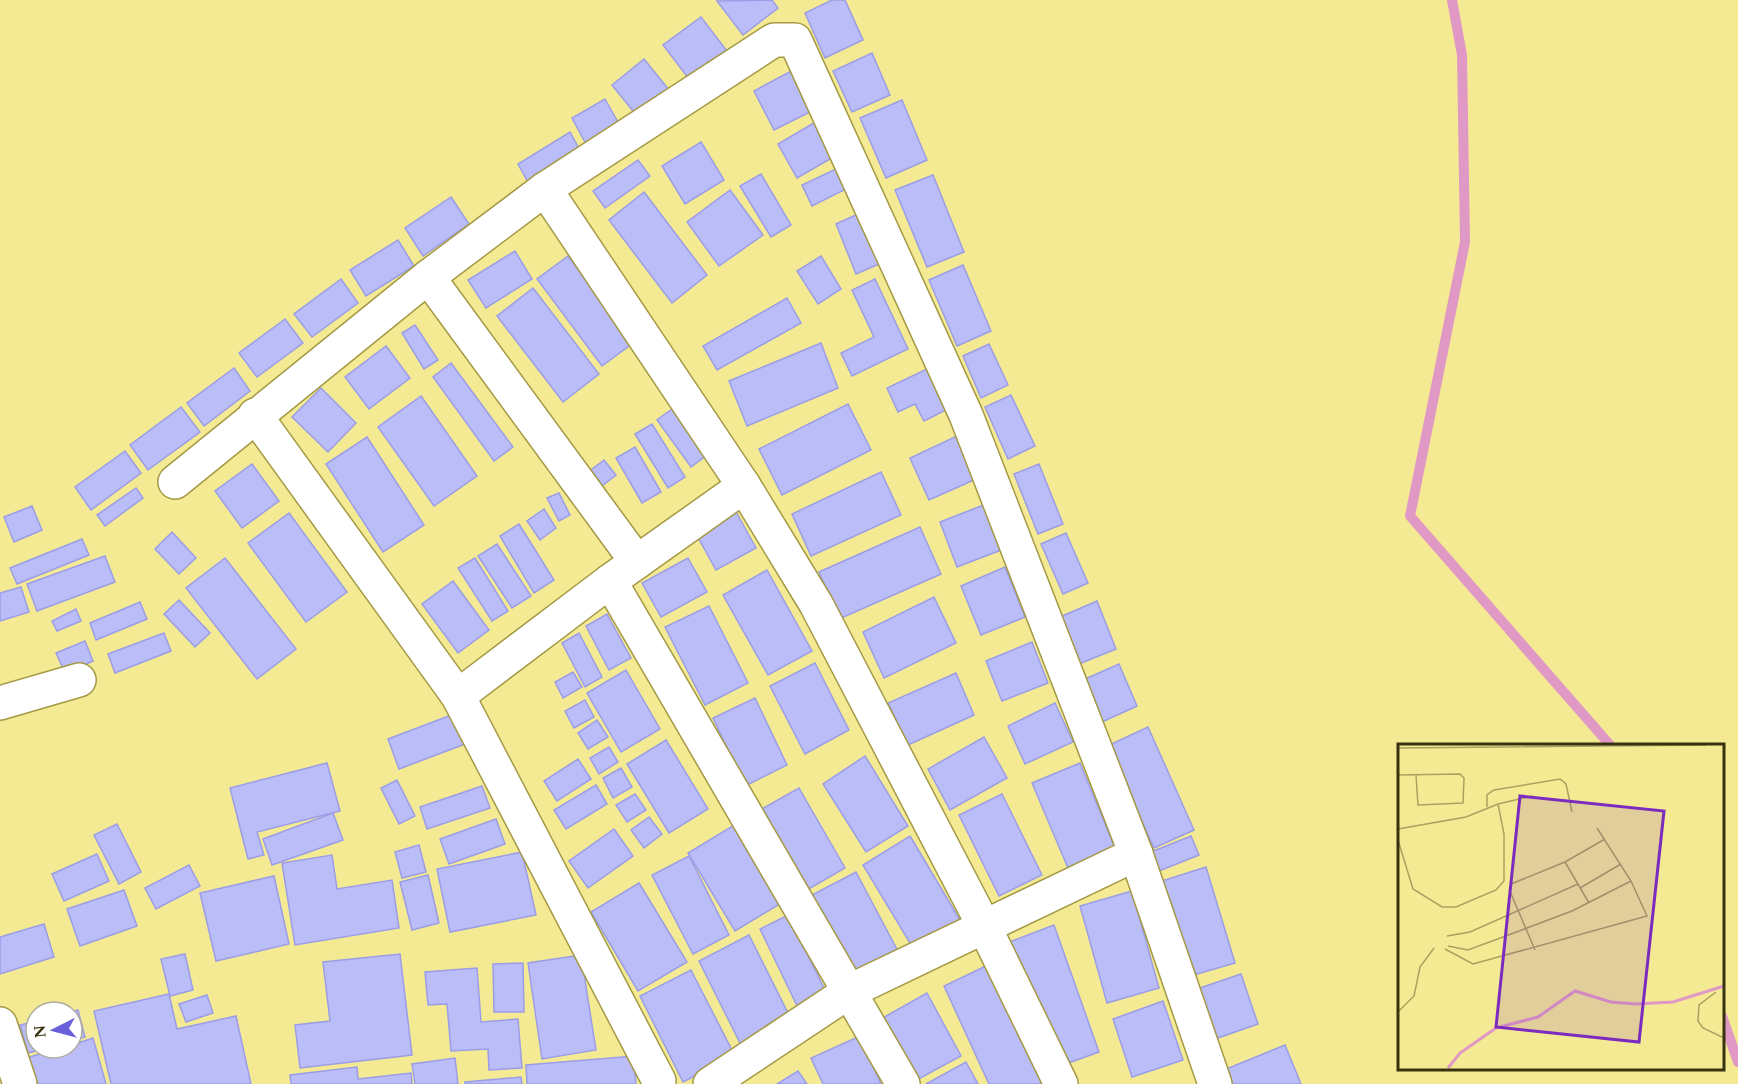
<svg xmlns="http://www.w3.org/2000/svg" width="1738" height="1084" viewBox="0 0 1738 1084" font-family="Spectral,serif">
	<rect width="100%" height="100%" fill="#f5ea94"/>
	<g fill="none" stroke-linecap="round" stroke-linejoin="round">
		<!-- stream -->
		<g stroke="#e098c5" stroke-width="10">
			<polyline points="1452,0 1462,55 1465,242 1410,516 1610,745"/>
			<polyline points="1722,1016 1738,1062"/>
		</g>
	</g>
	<!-- building -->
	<g fill="#babdf8" stroke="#9b9de7" stroke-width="1.5">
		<polygon points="772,0 778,8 743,35 717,1"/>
		<polygon points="832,0 845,0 863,40 825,58 805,13"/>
		<polygon points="701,17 727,51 689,79 663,45"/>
		<polygon points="872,53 890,95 852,112 833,71"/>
		<polygon points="644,59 669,90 637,116 612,85"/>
		<polygon points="795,69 816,109 774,130 754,91"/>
		<polygon points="605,99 619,124 586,144 572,118"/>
		<polygon points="902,100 927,160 886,178 860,118"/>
		<polygon points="817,121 837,155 797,178 778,144"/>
		<polygon points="570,132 581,152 529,184 518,164"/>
		<polygon points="701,142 724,180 685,204 662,166"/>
		<polygon points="638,160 650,176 605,208 593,191"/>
		<polygon points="838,168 848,188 812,206 802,185"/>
		<polygon points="761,174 791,225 771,237 740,186"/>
		<polygon points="933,175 964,252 927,267 895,190"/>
		<polygon points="730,190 763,235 719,266 687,222"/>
		<polygon points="644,192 707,275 672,303 609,220"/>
		<polygon points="451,197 469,224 423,256 405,228"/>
		<polygon points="858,214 879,264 856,274 836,224"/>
		<polygon points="398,240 414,266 366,296 350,270"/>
		<polygon points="515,251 532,279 486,308 468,280"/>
		<polygon points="568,256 633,343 602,366 537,279"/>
		<polygon points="821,256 841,289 818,304 797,271"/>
		<polygon points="963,265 991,331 957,346 929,280"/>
		<polygon points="341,279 358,303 312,337 294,314"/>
		<polygon points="875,279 908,349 852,376 841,353 874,337 852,290"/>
		<polygon points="533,288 599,374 563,402 497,316"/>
		<polygon points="787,298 801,323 717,370 703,346"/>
		<polygon points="285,319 303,343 257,377 239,353"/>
		<polygon points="415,325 438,360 424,369 402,333"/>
		<polygon points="821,343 838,388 747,426 729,381"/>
		<polygon points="989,344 1008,385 981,398 963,356"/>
		<polygon points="386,346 410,378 369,409 345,377"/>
		<polygon points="451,363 513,447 494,461 433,377"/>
		<polygon points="234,368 250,391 204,426 187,403"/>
		<polygon points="929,368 948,409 924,421 915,404 898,412 887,388"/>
		<polygon points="321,388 356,423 328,452 292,417"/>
		<polygon points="1011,395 1035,446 1008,459 985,407"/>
		<polygon points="421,396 477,476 434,506 378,427"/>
		<polygon points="848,404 871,450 782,495 759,449"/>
		<polygon points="181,407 200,432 148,470 130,445"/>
		<polygon points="672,409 707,455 691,467 657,420"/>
		<polygon points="652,424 685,477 668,488 635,434"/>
		<polygon points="957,436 976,479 929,500 910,458"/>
		<polygon points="367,437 424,525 383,552 326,464"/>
		<polygon points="635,447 661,492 642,503 616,458"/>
		<polygon points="125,451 141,473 91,510 75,487"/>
		<polygon points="604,460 616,475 598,489 587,473"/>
		<polygon points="252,464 279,501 242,528 215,491"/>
		<polygon points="1039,464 1063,524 1038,534 1014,474"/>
		<polygon points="881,472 901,515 811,556 792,514"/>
		<polygon points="136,488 143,498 105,526 97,515"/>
		<polygon points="559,493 570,515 559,521 547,498"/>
		<polygon points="986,504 1004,549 957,567 940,522"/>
		<polygon points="32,506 42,530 14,542 4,517"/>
		<polygon points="544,509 556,528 540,540 527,521"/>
		<polygon points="735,510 756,548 716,570 695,532"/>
		<polygon points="289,513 347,592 306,622 248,543"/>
		<polygon points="519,524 554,580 534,593 500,536"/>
		<polygon points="920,527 941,574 839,619 819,572"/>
		<polygon points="172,532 196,558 179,574 155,549"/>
		<polygon points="1066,533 1088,583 1063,594 1041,544"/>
		<polygon points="82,539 89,555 17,584 10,568"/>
		<polygon points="497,544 531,596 512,608 478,556"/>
		<polygon points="105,556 115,582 37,611 27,584"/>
		<polygon points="225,558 296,649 257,679 186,588"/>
		<polygon points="475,558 508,611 492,621 458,568"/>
		<polygon points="688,558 707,592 661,617 642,583"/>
		<polygon points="1005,567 1025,617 981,635 961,586"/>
		<polygon points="767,570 812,651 768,675 723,595"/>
		<polygon points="453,581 489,630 458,653 422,604"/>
		<polygon points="21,587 29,612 0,621 0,593"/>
		<polygon points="934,597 956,643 884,678 863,632"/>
		<polygon points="179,600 210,633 195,647 164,614"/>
		<polygon points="1097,601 1116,649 1079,664 1060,617"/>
		<polygon points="140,602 147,619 96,640 90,623"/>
		<polygon points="709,606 748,683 705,705 665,627"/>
		<polygon points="76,609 81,621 57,631 52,621"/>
		<polygon points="607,614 631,658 609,670 586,626"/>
		<polygon points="164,633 171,651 115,673 108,654"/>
		<polygon points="579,633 602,677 585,687 562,643"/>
		<polygon points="85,641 93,661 65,673 56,653"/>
		<polygon points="1032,642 1048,683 1002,701 986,661"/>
		<polygon points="815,663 849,730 805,754 770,686"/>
		<polygon points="1119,664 1137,706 1102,722 1083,680"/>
		<polygon points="626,670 660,729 621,752 587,693"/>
		<polygon points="573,672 582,687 563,698 555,682"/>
		<polygon points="956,673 974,715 908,745 888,703"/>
		<polygon points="755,698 787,765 745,786 713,718"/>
		<polygon points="585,700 594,717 574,728 565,711"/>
		<polygon points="1055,703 1073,742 1025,764 1008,726"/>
		<polygon points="454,714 465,744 399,769 388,739"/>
		<polygon points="597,720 608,737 588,749 578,733"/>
		<polygon points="1148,727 1194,830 1154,848 1107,746"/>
		<polygon points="984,737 1007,778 950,810 928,769"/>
		<polygon points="666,740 708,809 669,833 627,764"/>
		<polygon points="609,747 618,762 599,774 590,758"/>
		<polygon points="865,756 908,826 866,852 823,784"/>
		<polygon points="578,759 591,779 557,801 544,781"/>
		<polygon points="327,763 340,811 257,832 264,855 248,859 230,788"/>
		<polygon points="1080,763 1115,848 1068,868 1032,783"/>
		<polygon points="621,768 632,787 613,798 603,778"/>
		<polygon points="397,780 415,816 399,824 381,788"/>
		<polygon points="596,785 607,804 566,829 554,810"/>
		<polygon points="482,786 490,808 427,829 420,807"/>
		<polygon points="799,788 845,868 807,890 760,810"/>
		<polygon points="635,794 646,810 627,822 616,805"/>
		<polygon points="1002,794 1042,875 999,896 959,815"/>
		<polygon points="333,813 343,840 272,865 263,839"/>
		<polygon points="649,817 662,834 644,848 631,830"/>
		<polygon points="496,819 505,844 449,864 440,839"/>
		<polygon points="117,824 141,872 119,884 94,835"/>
		<polygon points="736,824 783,902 735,931 688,853"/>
		<polygon points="614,829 633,856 588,888 569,861"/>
		<polygon points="910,836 960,920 913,948 863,865"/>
		<polygon points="1191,836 1199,855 1159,871 1151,852"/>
		<polygon points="419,845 426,872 402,878 395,852"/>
		<polygon points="522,852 536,915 450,932 437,869"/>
		<polygon points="97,854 109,881 64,901 52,874"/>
		<polygon points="332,855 337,889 392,880 399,928 295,945 282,863"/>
		<polygon points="689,856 729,935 693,954 652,875"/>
		<polygon points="189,865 200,886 156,909 145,888"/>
		<polygon points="1206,867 1235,963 1190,976 1162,881"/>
		<polygon points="856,872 901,957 852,983 808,897"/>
		<polygon points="428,875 439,923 412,930 400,882"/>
		<polygon points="274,876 289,944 216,961 200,893"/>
		<polygon points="639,883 687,962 638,991 591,912"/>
		<polygon points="124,890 137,926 80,946 67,909"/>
		<polygon points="1132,891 1159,988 1107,1003 1080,906"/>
		<polygon points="788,915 830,1000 801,1014 760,929"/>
		<polygon points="44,924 54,957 0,974 0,937"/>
		<polygon points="1054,925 1099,1052 1063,1065 1043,1010 1030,1014 1004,944"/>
		<polygon points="749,935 793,1023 743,1049 699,961"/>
		<polygon points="185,954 193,990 170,996 161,959"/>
		<polygon points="400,954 412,1055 300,1068 295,1025 330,1021 323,962"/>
		<polygon points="581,955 596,1050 542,1059 528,963"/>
		<polygon points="994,962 1050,1084 989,1084 944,986"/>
		<polygon points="523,963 524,1012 494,1012 493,964"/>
		<polygon points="477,968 481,1022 518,1019 522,1068 489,1070 488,1049 451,1051 447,1004 428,1005 425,972"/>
		<polygon points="691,970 735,1056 683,1082 640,996"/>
		<polygon points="1241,974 1258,1024 1215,1039 1197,989"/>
		<polygon points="927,993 961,1056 913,1082 879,1020"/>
		<polygon points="169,994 177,1029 236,1016 251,1084 111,1084 94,1011"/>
		<polygon points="207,995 213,1013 186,1022 179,1004"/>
		<polygon points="1163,1001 1183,1060 1132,1077 1113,1019"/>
		<polygon points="78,1010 85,1037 72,1041 71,1012"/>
		<polygon points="36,1021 36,1048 47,1048 28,1053 20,1025"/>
		<polygon points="860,1036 881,1084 823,1084 811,1058"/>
		<polygon points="93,1038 106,1084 33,1084 26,1058 60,1048 72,1048 72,1045"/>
		<polygon points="1285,1045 1301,1084 1230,1084 1224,1070"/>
		<polygon points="634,1056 636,1084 527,1084 526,1065"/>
		<polygon points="455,1058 458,1084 415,1084 412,1064"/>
		<polygon points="966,1062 978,1084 926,1084"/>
		<polygon points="357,1067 358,1079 411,1073 412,1084 291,1084 290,1075"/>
		<polygon points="798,1071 807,1084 777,1084"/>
		<polygon points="521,1077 522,1084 465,1084 465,1082"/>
	</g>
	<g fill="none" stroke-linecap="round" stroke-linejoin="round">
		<!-- street casing -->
		<g stroke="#a49944" stroke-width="36">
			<g id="street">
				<polyline points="545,189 744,486 816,604 984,926 1061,1084"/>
				<polyline points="428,277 637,562"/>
				<polyline points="255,415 458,696 659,1081"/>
				<polyline points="175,482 428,277 545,189 774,40 795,40 966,415 1136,854 1215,1084"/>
				<polyline points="610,581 903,1084"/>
				<polyline points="458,696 610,581 744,486"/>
				<polyline points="0,703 79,680"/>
				<polyline points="0,1024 20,1084"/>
				<polyline points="710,1084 850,991 1136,854"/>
			</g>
		</g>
		<!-- street -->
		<use href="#street" stroke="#fff" stroke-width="33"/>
	</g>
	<!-- overview -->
	<g transform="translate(1398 744)">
		<rect width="326" height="326" fill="#f5ea94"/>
		<path fill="none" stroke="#e098c5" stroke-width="3" d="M50 324 62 309 98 284 140 273 177 247 213 258 238 260 275 258 326 242"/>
		<path fill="none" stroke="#a9a15f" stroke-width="1.5" d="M0 4 308 1M0 31 62 30 66 34 65 59 20 61 18 31M89 63V51L96 46 162 35 168 40 174 68M0 85 68 73 100 60 135 52M0 96 15 145 44 163H58L98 146 106 137V90L100 60M167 118 191 159M113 140 167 118 207 95M182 144 223 120M111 145 137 206M49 192 72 188 180 140M50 202 70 206 105 193 174 167 233 137M47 205 75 220 249 172 233 137 199 84M318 248 301 261 300 277 305 284 326 294M0 268 16 252 22 223 36 204"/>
		<path fill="#7b2cbf" fill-opacity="0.15" stroke="#7b2cbf" stroke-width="3" d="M122 52 266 67 241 298 98 283Z"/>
		<rect width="326" height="326" fill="none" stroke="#38330f" stroke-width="3"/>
	</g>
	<!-- north arrow -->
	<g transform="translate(54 1030) rotate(264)"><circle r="28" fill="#ffffff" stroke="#afad9f" stroke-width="1.5"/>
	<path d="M0-4.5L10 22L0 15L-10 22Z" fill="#6960da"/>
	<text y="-9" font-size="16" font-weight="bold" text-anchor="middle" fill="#38330f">N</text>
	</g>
</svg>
